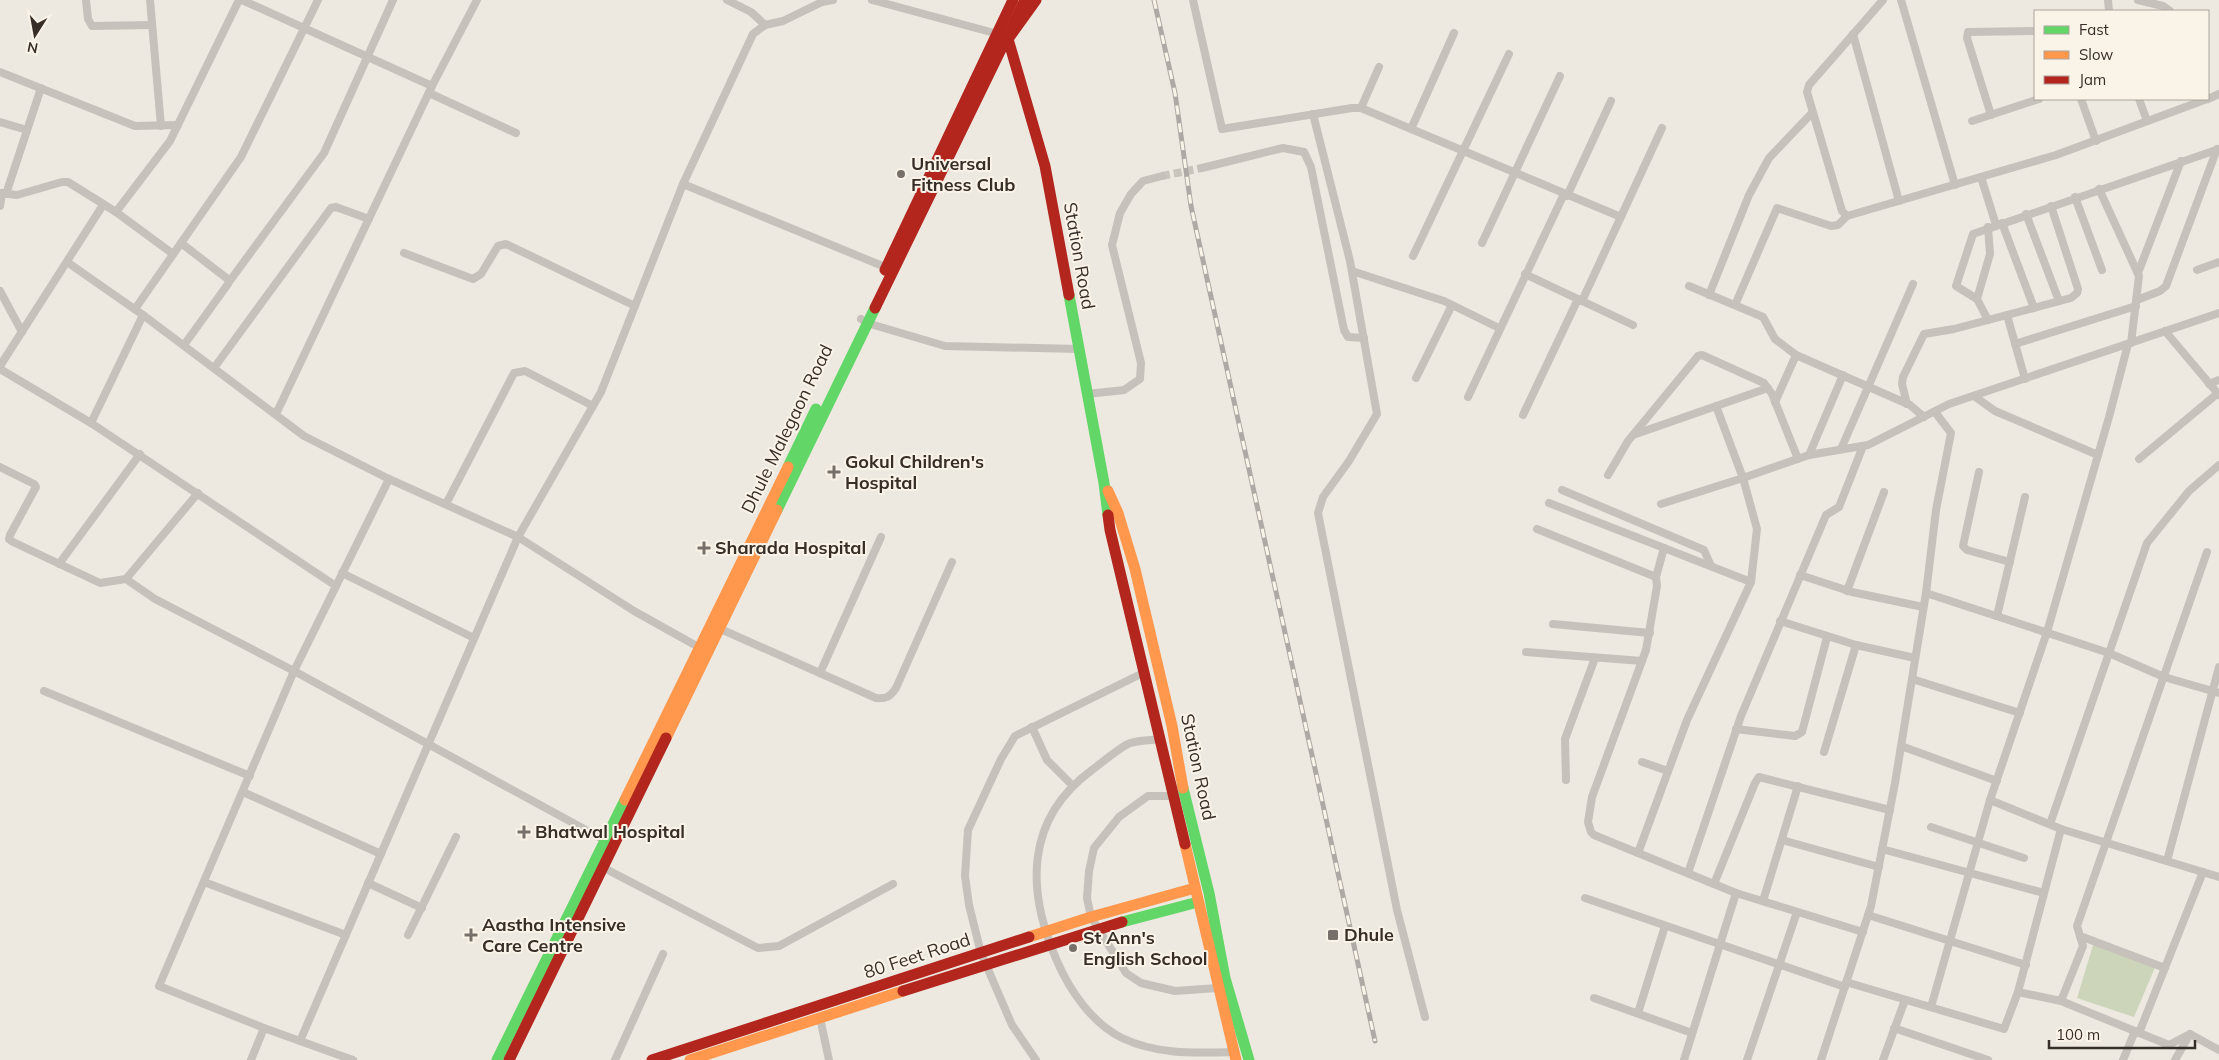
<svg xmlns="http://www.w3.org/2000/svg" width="2219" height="1060" viewBox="0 0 2219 1060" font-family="Mulish,sans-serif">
	<rect width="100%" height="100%" fill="#ede9e1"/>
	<!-- green -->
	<polygon fill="#ccd4ba" points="2094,942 2156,965 2134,1017 2077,998"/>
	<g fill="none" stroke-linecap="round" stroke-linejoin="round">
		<!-- street-tunnel -->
		<polyline stroke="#c9c4bc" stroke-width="8" stroke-dasharray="8 4" stroke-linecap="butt" points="1162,176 1202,168"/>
		<!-- street -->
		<g stroke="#c6c1ba" stroke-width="8">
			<polyline points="86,0 88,19 92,26 152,25"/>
			<polyline points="150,0 161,126"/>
			<polyline points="242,0 432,86 276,414"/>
			<polyline points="727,0 751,12 765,25"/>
			<polyline points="872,0 998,34"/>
			<polyline points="1193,0 1222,129 1352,108 1361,108 1621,217"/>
			<polyline points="1883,0 1809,85 1807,92 1842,211 1847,216 2056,155 2207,99"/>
			<polyline points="1901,0 1955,185"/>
			<polyline points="2108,0 2109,11"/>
			<polyline points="2138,0 2163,6 2170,11"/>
			<polyline points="1853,34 1899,201"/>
			<polyline points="0,72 135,126 178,125"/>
			<polyline points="432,86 477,0"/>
			<polyline points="429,93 516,133"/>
			<polyline points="2081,99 2096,141"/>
			<polyline points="2139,99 2147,121"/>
			<polyline points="2208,99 2219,94"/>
			<polyline points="1361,108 1379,67"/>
			<polyline points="1313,114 1350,261 1377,414 1349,461 1323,497 1318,513 1397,910 1425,1017"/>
			<polyline points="1991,115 1967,38 1968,32 2035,31"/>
			<polyline points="1972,121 2039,99"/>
			<polyline points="0,122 27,130"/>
			<polyline points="1411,129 1454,33"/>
			<polyline points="1202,168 1283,148 1304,152 1311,167 1344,330 1348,337 1364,338"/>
			<polyline points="1981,177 1996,225"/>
			<polyline points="683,184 890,269"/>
			<polyline points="2099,189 2139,276 2131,343"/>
			<polyline points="0,193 17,195 62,182 68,182 116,212 173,254"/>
			<polyline points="6,194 41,88"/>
			<polyline points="1567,196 1611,101"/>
			<polyline points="2075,197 2102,270"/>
			<polyline points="0,206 2,193"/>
			<polyline points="116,212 170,141 239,0"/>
			<polyline points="2026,214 2059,301"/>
			<polyline points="2002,223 2034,308"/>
			<polyline points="181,243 229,280 228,284 184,345"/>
			<polyline points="1482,243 1560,76"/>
			<polyline points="404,253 473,279 481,274 498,246 506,244 635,306"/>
			<polyline points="1413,256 1509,54"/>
			<polyline points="67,262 143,315 304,436 389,479"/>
			<polyline points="2197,270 2219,262"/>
			<polyline points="1352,271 1444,301 1499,328"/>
			<polyline points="2138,273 2181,161"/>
			<polyline points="1525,274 1633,325"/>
			<polyline points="229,282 324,153 393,0"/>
			<polyline points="1689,286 1763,317 1775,339 1796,355 1910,405 1924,417"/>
			<polyline points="0,291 22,332"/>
			<polyline points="1709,295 1749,195 1769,158 1812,113"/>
			<polyline points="1977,299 1990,254 1988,227"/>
			<polyline points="2137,300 2160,291 2166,286 2217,149"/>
			<polyline points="1582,301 1662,128"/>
			<polyline points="1735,305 1777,208 1831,226 1838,225 1847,216"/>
			<polyline points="135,309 241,157 318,0"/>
			<polyline points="2007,315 2025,379"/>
			<polyline points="861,319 867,323 945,346 1079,349"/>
			<polyline points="1988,320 1977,299 1956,286 1973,234 2219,149"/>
			<polyline points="2165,331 2219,395"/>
			<polyline points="2015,344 2136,306"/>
			<polyline points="0,366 103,205"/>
			<polyline points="214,368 331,208 336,207 369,219"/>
			<polyline points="0,369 91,423 336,586"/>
			<polyline points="1416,378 1452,305"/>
			<polyline points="2209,384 2219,380"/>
			<polyline points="1087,394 1124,390 1140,379 1141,363 1112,245 1120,213 1131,194 1143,181 1162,176"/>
			<polyline points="1974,396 1995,411 2098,455"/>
			<polyline points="1468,397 1564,194"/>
			<polyline points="1775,402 1796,355"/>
			<polyline points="1907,404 1902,384 1903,377 1924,334 1954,329 2071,298 2077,293 2078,289 2051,206"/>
			<polyline points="1523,415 1578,299"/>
			<polyline points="91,423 143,315"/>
			<polyline points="1633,435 1768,388"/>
			<polyline points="1841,449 1913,284"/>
			<polyline points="1809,455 1843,375"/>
			<polyline points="2139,459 2218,393"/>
			<polyline points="0,467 34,484 36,487 10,535 9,539 13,542 100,583 126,579 155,599 294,671 608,842"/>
			<polyline points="1979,472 1963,546 1967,550 2010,562"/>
			<polyline points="1608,475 1628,441 1698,356 1702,355 1764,383 1772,394 1798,459"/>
			<polyline points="1562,490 1704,550 1711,566"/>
			<polyline points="1549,503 1751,582"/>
			<polyline points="446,504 514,373 525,371 593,406"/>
			<polyline points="1661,504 1743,478 1809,455 1868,445 1949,404 2219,313"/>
			<polyline points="1537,529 1656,577"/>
			<polyline points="1664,548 1656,577 1657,586 1646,650 1592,797 1588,822 1591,832 1594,835 1736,893 1863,932"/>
			<polyline points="2207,552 2077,926 2083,946 2061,1001 2169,1045 2190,1034 2219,1050"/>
			<polyline points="59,564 140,454"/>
			<polyline points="342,573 474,638"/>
			<polyline points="1800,575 1852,592 1923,607"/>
			<polyline points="126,579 198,493"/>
			<polyline points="1847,591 1884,492"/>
			<polyline points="1926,593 2109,653 2164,677 2219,693"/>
			<polyline points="1997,616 2025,497"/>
			<polyline points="1780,621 1856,645 1915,658"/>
			<polyline points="1553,624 1650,633"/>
			<path d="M716 627 876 698C886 699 890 697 896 688L952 562"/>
			<polyline points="1526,652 1642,661"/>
			<polyline points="820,673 881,537"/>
			<polyline points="1912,679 2020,713"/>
			<polyline points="44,691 250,776"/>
			<polyline points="1032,727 1047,760 1072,785"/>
			<polyline points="1736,729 1795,736 1802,732 1827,637"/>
			<path d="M1159 739C1149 741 1134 740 1126 745 1114 752 1103 762 1092 770 1025 819 1026 890 1057 961 1070 991 1092 1023 1122 1038 1158 1055 1195 1053 1234 1052"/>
			<polyline points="1901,746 1997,781"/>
			<polyline points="1824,752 1856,645"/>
			<polyline points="1642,762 1668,771"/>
			<polyline points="1566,780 1565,739 1595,658"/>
			<polyline points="243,792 381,854"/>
			<polyline points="1173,796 1148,796 1119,817 1094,848 1089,871 1087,898 1091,917 1126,973 1141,983 1175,991 1218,988"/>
			<polyline points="1990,800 2061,829 2219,877"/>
			<polyline points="2050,824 2147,543 2189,491 2219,465"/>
			<polyline points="1931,827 2024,858"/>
			<polyline points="1782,840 1879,867"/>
			<polyline points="1882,849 2044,893"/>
			<polyline points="1638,853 1687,720 1751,582 1757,529 1743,478 1716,406"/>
			<polyline points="2167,861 2219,667"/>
			<polyline points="602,867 758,948 779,946 893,884"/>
			<polyline points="1688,873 1741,716 1826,515 1839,507 1863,446"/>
			<polyline points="204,882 346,935"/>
			<polyline points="368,883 422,908"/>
			<polyline points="1714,884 1755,783 1759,777 1890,810"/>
			<polyline points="1585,898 1845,987"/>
			<polyline points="1763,901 1798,786"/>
			<polyline points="1868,915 2026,965"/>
			<polyline points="408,935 456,837"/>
			<polyline points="2080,936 2165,968"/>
			<polyline points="1846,982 2004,1029 2018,992 2061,1001"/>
			<polyline points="2018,992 2061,829"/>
			<polyline points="1594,998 1692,1033"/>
			<polyline points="1931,1007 1990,800 2047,632 2109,417 2128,344"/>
			<polyline points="1638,1013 1665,926"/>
			<polyline points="820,1018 829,1060"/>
			<polyline points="264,1028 159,986 294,671 389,479 518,537 634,611 702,649"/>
			<polyline points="1894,1028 1988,1060"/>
			<polyline points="2139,1033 2203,872"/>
			<polyline points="300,1041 353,1060"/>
			<polyline points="251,1060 264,1028 300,1041 518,537 601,392 683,184 753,34 765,25 783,21 822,2 833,0"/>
			<polyline points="615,1060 663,954"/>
			<polyline points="1036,1060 1012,1025 981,953 969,905 965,876 968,830 1001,759 1015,736 1143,673"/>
			<polyline points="1684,1060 1736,893"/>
			<polyline points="1747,1060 1797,912"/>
			<polyline points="1821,1060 1871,906 1895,783 1926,593 1936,510 1951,433 1935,412"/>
			<polyline points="1883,1060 1905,1000"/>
			<polyline points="2123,1060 2135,1031"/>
			<polyline points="2175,1060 2190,1034"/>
		</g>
		<!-- fast -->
		<g stroke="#63d668" stroke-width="11">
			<polyline points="1069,295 1104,483 1108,515"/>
			<polyline points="788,467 816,409"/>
			<polyline points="777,510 875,308"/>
			<polyline points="1183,788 1209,893 1225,978 1249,1060"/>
			<polyline points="1122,922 1198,902"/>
			<polyline points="497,1060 625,800"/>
		</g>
		<!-- slow -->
		<g stroke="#ff974d" stroke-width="11">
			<polyline points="1108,491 1118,513 1135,569 1172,726 1183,788"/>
			<polyline points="666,738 777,510"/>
			<polyline points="625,800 788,467"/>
			<polyline points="1185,844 1236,1060"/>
			<polyline points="1029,937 1091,917 1195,888"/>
			<polyline points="690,1060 903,991"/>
		</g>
		<!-- jam -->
		<g stroke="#b3261e" stroke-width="11">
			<polyline points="1036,0 1008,39 1045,166 1069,295"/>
			<polyline points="885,270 1013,0"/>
			<polyline points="875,308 1025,0"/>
			<polyline points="1108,515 1110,530 1185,844"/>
			<polyline points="903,991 1122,922"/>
			<polyline points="509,1060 666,738"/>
			<polyline points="652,1060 1029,937"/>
		</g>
		<!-- rail casing -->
		<g stroke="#aea9a4" stroke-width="5">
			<polyline id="rail" points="1154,0 1175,93 1191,206 1375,1041"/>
		</g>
		<!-- rail -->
		<use href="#rail" stroke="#faf3e8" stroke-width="3" stroke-dasharray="9" stroke-linecap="butt"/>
	</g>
	<!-- markers -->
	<g fill="#776f69" stroke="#faf3e8" stroke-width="2">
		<circle cx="901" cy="174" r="5"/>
		<path d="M831.5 464.5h5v5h5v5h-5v5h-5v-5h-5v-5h5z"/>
		<path d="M701.5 540.5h5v5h5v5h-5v5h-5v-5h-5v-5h5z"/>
		<path d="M521.5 824.5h5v5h5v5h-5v5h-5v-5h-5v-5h5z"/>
		<path d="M468.5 927.5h5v5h5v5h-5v5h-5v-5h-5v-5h5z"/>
		<rect x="1327" y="929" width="12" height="12" rx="2.5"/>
		<circle cx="1073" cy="948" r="5"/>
	</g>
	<g text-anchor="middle" stroke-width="4" stroke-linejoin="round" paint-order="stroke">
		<!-- poi labels -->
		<g font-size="18" font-weight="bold" fill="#372e28" stroke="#faf3e8" text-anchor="start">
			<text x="911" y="170">Universal<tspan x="911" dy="21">Fitness Club</tspan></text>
			<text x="845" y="468">Gokul Children's<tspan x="845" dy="21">Hospital</tspan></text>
			<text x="715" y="554">Sharada Hospital</text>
			<text x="535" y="838">Bhatwal Hospital</text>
			<text x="482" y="931">Aastha Intensive<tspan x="482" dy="21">Care Centre</tspan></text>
			<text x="1344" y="941">Dhule</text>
			<text x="1083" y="944">St Ann's<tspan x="1083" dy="21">English School</tspan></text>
		</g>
		<!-- street labels -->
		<g font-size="18" fill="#372e28" stroke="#faf3e8">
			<text transform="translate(1079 256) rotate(80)" y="6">Station Road</text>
			<text transform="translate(787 429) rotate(-64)" y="6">Dhule Malegaon Road</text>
			<text transform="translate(1198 767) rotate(78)" y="6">Station Road</text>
			<text transform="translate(917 956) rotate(-18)" y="6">80 Feet Road</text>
		</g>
	</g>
	<!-- legend -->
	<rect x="2034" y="10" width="175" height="90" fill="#faf3e8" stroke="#aca49b"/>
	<rect x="2044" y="26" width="25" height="8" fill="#63d668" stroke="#aca49b"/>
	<text x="2079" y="35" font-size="15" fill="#372e28">Fast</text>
	<rect x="2044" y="51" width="25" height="8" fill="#ff974d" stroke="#aca49b"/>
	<text x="2079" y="60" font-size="15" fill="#372e28">Slow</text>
	<rect x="2044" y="76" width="25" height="8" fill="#b3261e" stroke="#aca49b"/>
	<text x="2079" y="85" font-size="15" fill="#372e28">Jam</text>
	<!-- north arrow -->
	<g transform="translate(35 35) rotate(191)" stroke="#faf3e8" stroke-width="4" paint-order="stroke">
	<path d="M0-4L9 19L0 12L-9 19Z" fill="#372e28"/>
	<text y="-8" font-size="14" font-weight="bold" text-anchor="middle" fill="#372e28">N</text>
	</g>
	<!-- scale -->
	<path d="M2049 1040v8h146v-8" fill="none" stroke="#372e28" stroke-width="2.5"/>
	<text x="2056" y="1040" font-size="15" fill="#372e28" stroke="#faf3e8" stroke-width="4" paint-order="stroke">100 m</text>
</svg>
